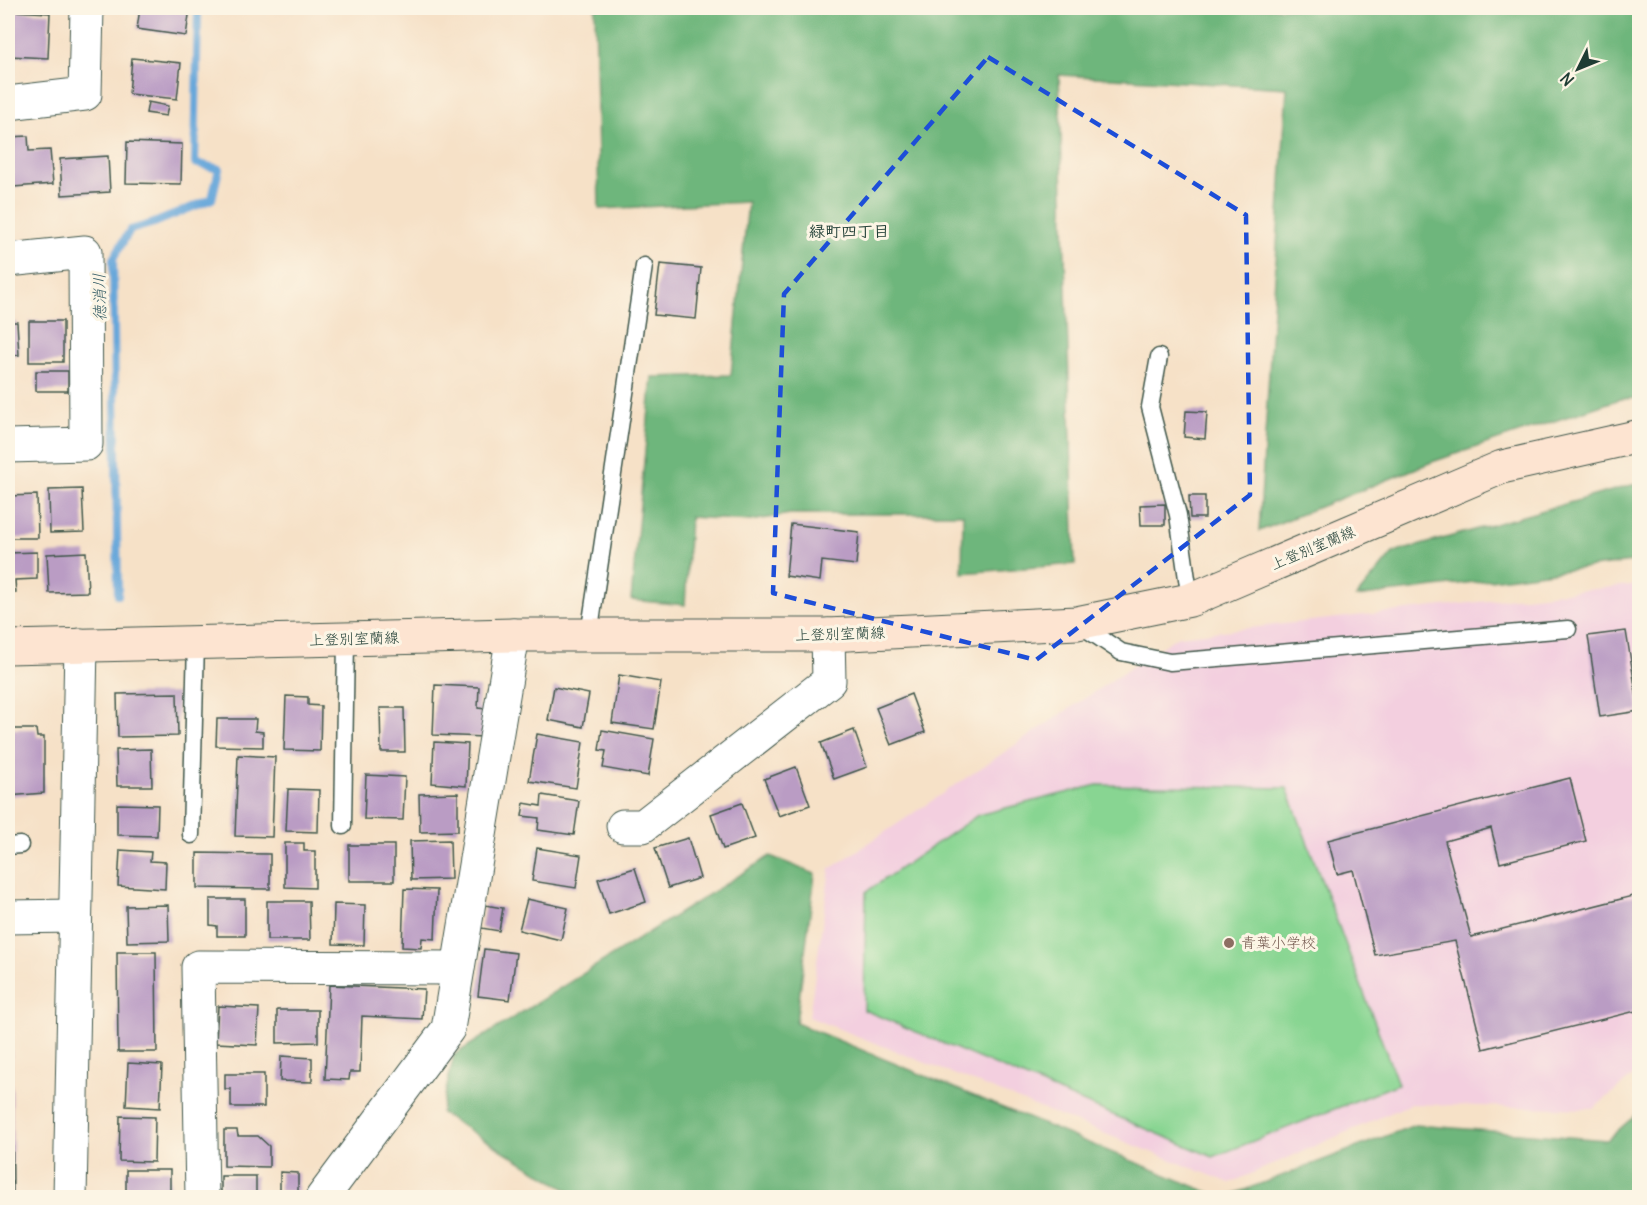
<svg xmlns="http://www.w3.org/2000/svg" width="1647" height="1205" viewBox="0 0 1647 1205" font-family="Delius,'Klee One',sans-serif">
	<rect width="100%" height="100%" fill="#fcf5e5"/>
	<filter id="ink" filterUnits="userSpaceOnUse"><feTurbulence type="fractalNoise" baseFrequency=".0167" numOctaves="2"/><feDisplacementMap in="SourceGraphic" scale="12" xChannelSelector="R" yChannelSelector="G"/><feConvolveMatrix kernelMatrix="1 2 1 2 8 2 1 2 1" color-interpolation-filters="sRGB"/></filter>
	<filter id="wash" filterUnits="userSpaceOnUse"><feTurbulence type="fractalNoise" baseFrequency=".008" numOctaves="4" result="noise"/><feDisplacementMap in="SourceGraphic" scale="24" xChannelSelector="R" yChannelSelector="G"/><feGaussianBlur stdDeviation="1.35" result="paint"/><feColorMatrix in="noise" values="0 0 0 0 0 0 0 0 0 0 0 0 0 0 0 0 0 1.4 0 .05"/><feComposite in="paint" operator="in"/></filter>
	<g filter="url(#wash)">
		<rect width="100%" height="100%" fill="#f6e1c7"/>
		<!-- built -->
		<polygon fill="#f3cfdf" points="1639,584 1639,1071 1593,1109 1411,1104 1230,1183 809,1017 830,869 1178,636"/>
		<!-- green -->
		<polygon fill="#88d592" stroke="#548963" stroke-width="1.5" points="1097,785 1287,788 1398,1084 1213,1157 864,1010 866,892 978,815"/>
		<!-- forest -->
		<g fill="#6eb67c" stroke="#467a58" stroke-width="1.5">
			<polygon points="595,8 1639,8 1639,398 1620,399 1432,462 1259,531 1287,88 1059,75 1075,564 962,573 963,514 790,514 751,521 690,517 685,605 631,600 652,377 731,375 748,202 599,209"/>
			<polygon points="1639,483 1639,561 1356,597 1393,553"/>
			<polygon points="770,856 815,874 796,1023 1220,1197 573,1197 574,1194 441,1113 454,1055"/>
			<polygon points="1639,1112 1639,1197 1226,1197 1415,1125 1607,1140"/>
		</g>
		<g fill="none" stroke-linecap="round" stroke-linejoin="round">
			<!-- stream -->
			<polyline stroke="#67a7da" stroke-width="8" points="118,595 113,259 130,230 154,223 212,199 219,169 195,163 198,8"/>
		</g>
		<g id="blocks">
			<!-- building -->
			<g fill="#ba9cc4">
				<polygon points="140,8 190,8 186,36 137,29"/>
				<polygon points="11,11 50,13 48,58 9,56"/>
				<polygon points="132,58 181,63 177,99 129,94"/>
				<polygon points="148,102 168,106 166,116 146,113"/>
				<polygon points="28,136 29,151 50,150 53,184 13,187 9,137"/>
				<polygon points="127,142 182,144 181,184 126,183"/>
				<polygon points="108,156 110,192 62,195 60,159"/>
				<polygon points="660,264 701,268 696,319 654,315"/>
				<rect x="29" y="321" width="34" height="41"/>
				<polygon points="8,322 17,322 19,355 8,356"/>
				<rect x="36" y="371" width="32" height="20"/>
				<polygon points="1186,411 1207,412 1205,439 1184,437"/>
				<polygon points="82,489 84,532 50,533 49,490"/>
				<polygon points="37,495 38,538 8,538 8,496"/>
				<polygon points="1189,496 1205,496 1205,518 1190,518"/>
				<polygon points="1165,504 1165,525 1141,525 1140,505"/>
				<polygon points="791,524 859,532 856,565 822,561 820,581 786,576"/>
				<polygon points="37,552 37,579 15,580 16,593 8,593 8,553"/>
				<polygon points="86,552 88,592 49,593 47,554"/>
				<polygon points="1626,631 1639,711 1600,717 1588,636"/>
				<polygon points="619,675 661,682 654,729 612,723"/>
				<polygon points="435,685 479,687 478,708 486,709 485,737 433,735"/>
				<polygon points="554,687 589,694 583,727 548,720"/>
				<polygon points="177,693 178,736 118,737 117,694"/>
				<polygon points="911,694 925,732 891,745 876,708"/>
				<polygon points="286,696 308,697 308,705 321,706 320,751 284,750"/>
				<polygon points="380,708 404,708 405,752 381,752"/>
				<polygon points="217,719 256,719 255,731 263,732 263,747 216,746"/>
				<polygon points="8,729 36,729 37,737 44,737 44,793 8,796"/>
				<polygon points="602,730 654,739 648,776 603,768 606,751 599,750"/>
				<polygon points="854,730 867,767 834,779 821,743"/>
				<polygon points="537,734 583,742 576,788 529,781"/>
				<polygon points="434,742 468,744 466,786 432,783"/>
				<polygon points="151,749 152,786 117,786 116,750"/>
				<polygon points="238,755 275,757 272,837 235,836"/>
				<polygon points="796,767 810,805 779,816 764,779"/>
				<polygon points="366,775 405,777 403,820 364,819"/>
				<polygon points="1570,778 1586,841 1500,863 1491,828 1445,841 1471,937 1637,895 1640,904 1640,1010 1483,1049 1455,941 1375,955 1353,870 1337,874 1328,840"/>
				<polygon points="288,789 319,790 318,832 286,831"/>
				<polygon points="458,793 458,831 420,832 419,794"/>
				<polygon points="542,795 579,801 574,835 538,830 539,818 522,816 524,803 541,806"/>
				<polygon points="742,803 755,838 723,849 711,814"/>
				<polygon points="117,804 158,805 157,836 117,835"/>
				<polygon points="688,838 700,878 668,888 655,848"/>
				<polygon points="450,840 451,879 411,880 410,841"/>
				<polygon points="285,843 304,843 304,851 315,851 315,888 285,887"/>
				<rect x="349" y="845" width="45" height="36"/>
				<polygon points="537,848 581,855 576,888 532,881"/>
				<polygon points="120,850 151,852 150,861 166,862 165,889 118,886"/>
				<polygon points="197,853 270,854 270,889 197,888"/>
				<polygon points="635,868 646,902 609,914 598,879"/>
				<polygon points="404,889 437,890 435,939 422,938 421,948 402,947"/>
				<polygon points="210,899 245,899 245,936 217,936 217,926 210,925"/>
				<polygon points="527,899 568,908 561,940 519,930"/>
				<polygon points="267,901 309,901 310,940 267,940"/>
				<polygon points="334,904 365,905 364,945 333,944"/>
				<polygon points="168,905 169,941 127,942 126,906"/>
				<polygon points="485,905 503,908 499,931 481,928"/>
				<polygon points="484,949 516,953 510,1000 478,996"/>
				<polygon points="117,952 156,952 157,1052 118,1052"/>
				<polygon points="8,957 11,957 13,1198 8,1198"/>
				<polygon points="329,985 424,989 422,1019 362,1016 360,1072 350,1072 349,1080 325,1079"/>
				<polygon points="218,1006 259,1008 257,1045 216,1043"/>
				<polygon points="277,1010 318,1010 318,1042 277,1043"/>
				<polygon points="281,1056 312,1058 312,1082 280,1081"/>
				<polygon points="128,1063 162,1065 160,1108 126,1106"/>
				<polygon points="225,1074 264,1074 264,1107 231,1107 231,1089 225,1089"/>
				<polygon points="120,1116 155,1117 154,1162 119,1161"/>
				<polygon points="224,1130 237,1130 238,1136 258,1136 269,1146 269,1167 224,1166"/>
				<rect x="126" y="1170" width="44" height="28"/>
				<polygon points="280,1172 298,1173 298,1192 280,1191"/>
				<rect x="221" y="1176" width="35" height="22"/>
			</g>
		</g>
	</g>
	<g filter="url(#ink)">
		<use href="#blocks" fill-opacity="0" stroke="#3f564a" stroke-width="1.5"/>
		<g fill="none" stroke-linecap="round" stroke-linejoin="round">
			<!-- service casing -->
			<g stroke="#3f564a" stroke-width="19">
				<g id="service">
					<polyline points="1159,357 1150,407 1178,515 1190,600"/>
					<polyline points="1079,624 1121,652 1170,662 1568,629"/>
					<polyline points="589,635 644,266"/>
					<polyline points="343,826 346,640"/>
					<polyline points="191,835 196,642"/>
					<polyline points="8,846 20,845"/>
				</g>
			</g>
			<!-- minor casing -->
			<g stroke="#3f564a" stroke-width="35">
				<g id="minor">
					<polyline points="8,103 85,94 87,8"/>
					<polyline points="8,260 85,252 86,444 8,446"/>
					<polyline points="623,826 643,826 829,681 828,635"/>
					<polyline points="8,917 74,916"/>
					<polyline points="70,1198 81,645"/>
					<polyline points="202,1198 198,967 458,968"/>
					<polyline points="322,1198 448,1029 513,635"/>
				</g>
			</g>
			<!-- secondary casing -->
			<g stroke="#3f564a" stroke-width="35">
				<polyline id="secondary" points="8,647 513,635 828,635 1077,623 1190,600 1502,467 1640,436"/>
			</g>
			<!-- service -->
			<use href="#service" stroke="#fff" stroke-width="16"/>
			<!-- minor -->
			<use href="#minor" stroke="#fff" stroke-width="33"/>
			<!-- secondary -->
			<use href="#secondary" stroke="#fde4d1" stroke-width="33"/>
		</g>
	</g>
	<!-- marked area -->
	<path fill="none" stroke="#1d4ed8" stroke-width="4.5" stroke-dasharray="12 8" stroke-linejoin="round" d="M988 57 1246 215 1250 495 1036 660 773 593 784 294Z"/>
	<!-- markers -->
	<circle fill="#8d6e63" stroke="#fcf5e5" stroke-width="2" cx="1229" cy="943" r="6"/>
	<g text-anchor="middle" stroke-width="6" stroke-linejoin="round" paint-order="stroke">
		<!-- street labels -->
		<g font-size="15" fill="#1f3d34" stroke="#fcf5e5">
			<text transform="translate(1313 548) rotate(-23)" y="5">上登別室蘭線</text>
			<text transform="translate(840 634) rotate(-2)" y="5">上登別室蘭線</text>
			<text transform="translate(354 639) rotate(-2)" y="5">上登別室蘭線</text>
		</g>
		<!-- education labels -->
		<g font-size="15" fill="#785e54" stroke="#fcf5e5" text-anchor="start">
			<text x="1241" y="948">青葉小学校</text>
		</g>
		<!-- neighbourhood labels -->
		<g font-size="16" font-weight="bold" fill="#1f3d34" stroke="#fcf5e5">
			<text x="849" y="237">緑町四丁目</text>
		</g>
		<!-- water labels -->
		<g font-size="16" font-style="italic" fill="#355d66" stroke="#fcf5e5">
			<text transform="translate(99 297) rotate(-91)" y="6">徳消川</text>
		</g>
	</g>
	<!-- margin -->
	<rect width="1647" height="1205" fill="none" stroke="#fcf5e5" stroke-width="30"/>
	<!-- north arrow -->
	<g transform="translate(1578 69) rotate(227)" stroke="#fcf5e5" stroke-width="4.5" paint-order="stroke">
	<path d="M0-4.5L10 22L0 15L-10 22Z" fill="#1f3d34"/>
	<text y="-9" font-size="16" font-weight="bold" text-anchor="middle" fill="#1f3d34">N</text>
	</g>
</svg>
